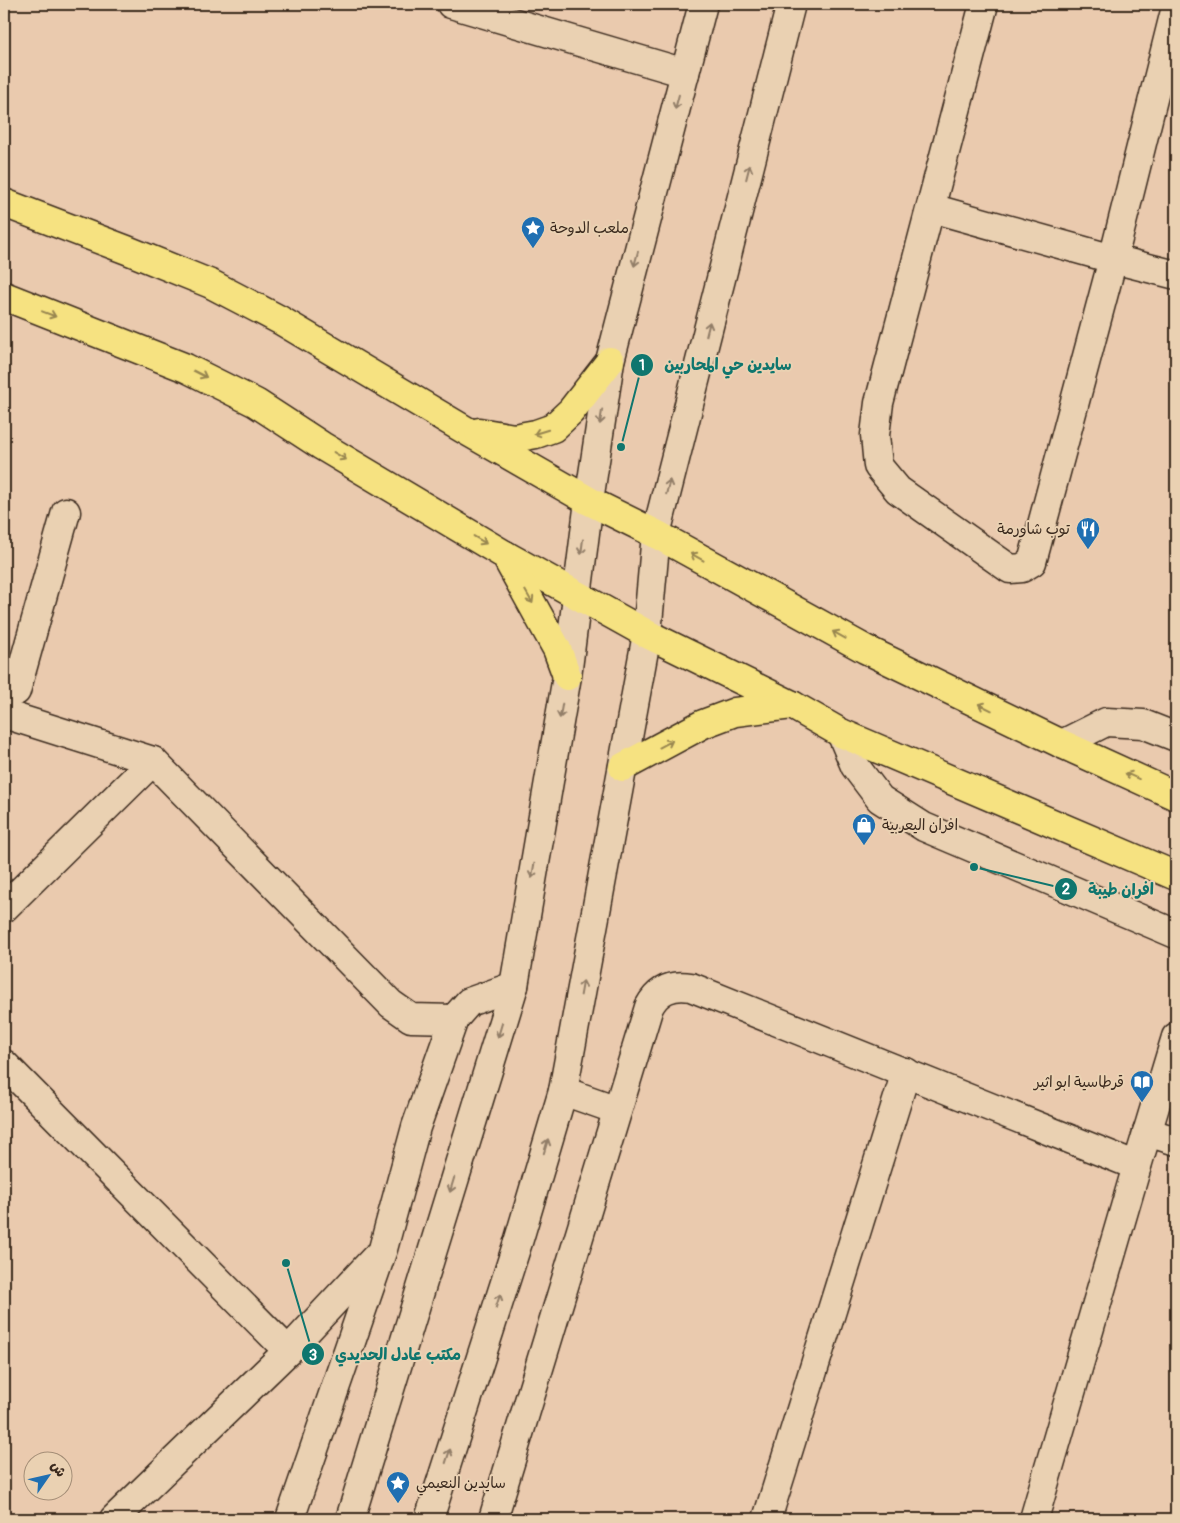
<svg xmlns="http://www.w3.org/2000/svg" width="1180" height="1523" viewBox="0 0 1180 1523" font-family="Pangolin,'Playpen Sans Arabic',sans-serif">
	<rect width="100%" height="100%" fill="#eacaae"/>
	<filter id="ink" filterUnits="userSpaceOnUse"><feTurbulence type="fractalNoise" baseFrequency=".02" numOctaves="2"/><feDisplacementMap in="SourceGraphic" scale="10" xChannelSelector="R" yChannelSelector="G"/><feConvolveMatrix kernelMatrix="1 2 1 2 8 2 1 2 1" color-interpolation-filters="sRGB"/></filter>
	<g filter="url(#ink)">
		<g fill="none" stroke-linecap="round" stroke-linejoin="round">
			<!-- minor casing -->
			<g stroke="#3b2a1e" stroke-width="31">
				<g id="minor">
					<polyline points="451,4 685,73"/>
					<polyline points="984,4 879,403 875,435 878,466 898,490 1010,569 1022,568 1032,562 1113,259 1176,7"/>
					<polyline points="931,208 1113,259 1176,275"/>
					<polyline points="4,685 16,691 66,512"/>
					<polyline points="4,714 153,761 391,1004 411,1018 454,1019 469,1002 514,986"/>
					<polyline points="841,733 855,766 880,799 924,827 1176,934"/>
					<polyline points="1062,744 1106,722 1143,724 1176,737"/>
					<polyline points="4,908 153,761"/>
					<polyline points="4,1064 288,1351"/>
					<polyline points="1147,1132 1176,1141"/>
					<polyline points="114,1519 288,1351 375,1258"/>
					<polyline points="290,1519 383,1249 416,1127 454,1019"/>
					<path d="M493 1519 649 1007C658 990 672 984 691 987L1137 1166"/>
					<polyline points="767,1519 906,1072"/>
				</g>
			</g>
			<!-- tertiary casing -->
			<g stroke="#3b2a1e" stroke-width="31">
				<g id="tertiary">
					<polyline points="589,501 610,361 703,4"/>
					<polyline points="656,534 791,4"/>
					<polyline points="1034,1519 1137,1166 1176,1037"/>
				</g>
			</g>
			<!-- secondary casing -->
			<g stroke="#3b2a1e" stroke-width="31">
				<g id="secondary">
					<polyline points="563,1091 617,1110"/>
					<polyline points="350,1519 514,986 567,676 589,501"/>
					<polyline points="429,1519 519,1239 563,1091 647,634 656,534"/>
				</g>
			</g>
			<!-- primary casing -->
			<g stroke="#3b2a1e" stroke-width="31">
				<g id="primary">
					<polyline points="4,203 127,250 211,284 280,320 465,430 589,501 656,534 865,649 1062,744 1176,796"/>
					<polyline points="4,296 186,368 256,403 322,446 505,555 647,634 792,705 841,733 1176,876"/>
					<polyline points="479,432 514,438 536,434 553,428 571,411 610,361"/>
					<polyline points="505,555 557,649 567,676"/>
					<polyline points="623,767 703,724 735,712 792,705"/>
				</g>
			</g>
			<!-- minor -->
			<use href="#minor" stroke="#ead1b2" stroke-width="28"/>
			<!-- tertiary -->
			<use href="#tertiary" stroke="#ead1b2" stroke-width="28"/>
			<!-- secondary -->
			<use href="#secondary" stroke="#ead1b2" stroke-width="28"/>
			<!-- primary -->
			<use href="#primary" stroke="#f6e281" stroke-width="28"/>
		</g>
		<!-- one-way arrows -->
		<defs><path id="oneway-shaft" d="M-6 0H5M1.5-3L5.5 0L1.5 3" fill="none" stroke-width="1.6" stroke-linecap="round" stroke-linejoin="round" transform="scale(1.25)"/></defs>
		<g stroke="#927e68">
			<use href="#oneway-shaft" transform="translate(677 102) rotate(105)"/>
			<use href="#oneway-shaft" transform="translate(748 172) rotate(-76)"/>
			<use href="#oneway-shaft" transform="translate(636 259) rotate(105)"/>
			<use href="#oneway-shaft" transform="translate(708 329) rotate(-76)"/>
			<use href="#oneway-shaft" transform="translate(601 417) rotate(99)"/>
			<use href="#oneway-shaft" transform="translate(668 487) rotate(-76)"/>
			<use href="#oneway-shaft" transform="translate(582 547) rotate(97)"/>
			<use href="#oneway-shaft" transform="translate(561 711) rotate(100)"/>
			<use href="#oneway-shaft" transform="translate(533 871) rotate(100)"/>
			<use href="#oneway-shaft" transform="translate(582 988) rotate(-80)"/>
			<use href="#oneway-shaft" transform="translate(500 1030) rotate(107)"/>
			<use href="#oneway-shaft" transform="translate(546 1146) rotate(-73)"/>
			<use href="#oneway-shaft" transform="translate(452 1185) rotate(107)"/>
			<use href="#oneway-shaft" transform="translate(498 1301) rotate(-72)"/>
			<use href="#oneway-shaft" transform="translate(448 1456) rotate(-72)"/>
		</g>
		<g stroke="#988650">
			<use href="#oneway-shaft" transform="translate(49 314) rotate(21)"/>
			<use href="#oneway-shaft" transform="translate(200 374) rotate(27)"/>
			<use href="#oneway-shaft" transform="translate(541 432) rotate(163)"/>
			<use href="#oneway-shaft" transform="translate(340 456) rotate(31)"/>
			<use href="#oneway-shaft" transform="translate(480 540) rotate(31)"/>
			<use href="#oneway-shaft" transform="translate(697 557) rotate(-151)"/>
			<use href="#oneway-shaft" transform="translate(529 597) rotate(60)"/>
			<use href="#oneway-shaft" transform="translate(839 635) rotate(-151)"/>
			<use href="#oneway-shaft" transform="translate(985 707) rotate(-154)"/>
			<use href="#oneway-shaft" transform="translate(666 744) rotate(-28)"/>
			<use href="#oneway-shaft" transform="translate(1132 776) rotate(-156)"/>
		</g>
	</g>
	<!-- icons -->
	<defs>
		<g id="sight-pin" transform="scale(1.25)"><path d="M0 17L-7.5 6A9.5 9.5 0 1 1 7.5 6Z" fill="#1f6fb2" stroke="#ead1b2"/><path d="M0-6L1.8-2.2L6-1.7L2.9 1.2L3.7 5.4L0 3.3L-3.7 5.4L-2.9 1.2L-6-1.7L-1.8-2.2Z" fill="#fff"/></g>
		<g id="restaurant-pin" transform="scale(1.25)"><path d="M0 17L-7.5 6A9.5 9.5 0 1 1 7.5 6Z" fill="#1f6fb2" stroke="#ead1b2"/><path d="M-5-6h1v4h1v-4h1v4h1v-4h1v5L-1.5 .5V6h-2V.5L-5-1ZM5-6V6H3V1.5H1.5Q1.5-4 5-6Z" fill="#fff"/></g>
		<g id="shop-pin" transform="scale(1.25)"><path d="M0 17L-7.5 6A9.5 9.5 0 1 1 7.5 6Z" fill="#1f6fb2" stroke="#ead1b2"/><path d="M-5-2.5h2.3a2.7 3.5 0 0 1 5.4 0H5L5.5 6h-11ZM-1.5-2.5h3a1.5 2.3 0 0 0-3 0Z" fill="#fff"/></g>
		<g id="library-pin" transform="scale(1.25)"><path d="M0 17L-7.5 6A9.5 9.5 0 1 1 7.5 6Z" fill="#1f6fb2" stroke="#ead1b2"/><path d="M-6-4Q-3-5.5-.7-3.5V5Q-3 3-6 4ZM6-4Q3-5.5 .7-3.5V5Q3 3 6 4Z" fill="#fff"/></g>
	</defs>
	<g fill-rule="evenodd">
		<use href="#sight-pin" x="533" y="228"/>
		<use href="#restaurant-pin" x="1088" y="529"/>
		<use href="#shop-pin" x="864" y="825"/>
		<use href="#library-pin" x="1142" y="1082"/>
		<use href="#sight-pin" x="398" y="1483"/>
	</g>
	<g text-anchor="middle" stroke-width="4" stroke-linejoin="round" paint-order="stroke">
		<!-- poi labels -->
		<g font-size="15" fill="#3b2a1e" stroke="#ead1b2" text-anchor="start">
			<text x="550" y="233">ملعب الدوحة</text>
			<text x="1070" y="534" text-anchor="end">توب شاورمة</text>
			<text x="882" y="830">افران اليعربية</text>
			<text x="1124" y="1087" text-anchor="end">قرطاسية ابو اثير</text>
			<text x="416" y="1488">سايدين النعيمي</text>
		</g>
	</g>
	<!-- callouts -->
	<path fill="none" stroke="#0f766e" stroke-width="2" d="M621 447L642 365M974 867L1066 889M286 1263L313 1354"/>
	<g fill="#0f766e" stroke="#ead1b2" stroke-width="2">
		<circle cx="621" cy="447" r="5"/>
		<circle cx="974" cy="867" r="5"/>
		<circle cx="286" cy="1263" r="5"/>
		<circle cx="642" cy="365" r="12"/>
		<circle cx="1066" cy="889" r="12"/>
		<circle cx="313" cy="1354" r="12"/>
	</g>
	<g font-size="15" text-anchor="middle" font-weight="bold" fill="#fff">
		<text x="642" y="370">1</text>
		<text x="1066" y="894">2</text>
		<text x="313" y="1360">3</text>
	</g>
	<g font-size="16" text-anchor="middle" font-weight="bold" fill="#0f766e" stroke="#ead1b2" stroke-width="4" stroke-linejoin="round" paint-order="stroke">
		<text x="728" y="370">سايدين حي المحاربين</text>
		<text x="1121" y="895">افران طيبة</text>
		<text x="398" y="1360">مكتب عادل الحديدي</text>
	</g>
	<!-- margin -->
	<rect width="1180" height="1523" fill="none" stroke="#ead1b2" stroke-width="20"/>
	<rect x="10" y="10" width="1160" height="1503" fill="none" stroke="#3b2a1e" stroke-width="2" filter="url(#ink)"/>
	<!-- north arrow -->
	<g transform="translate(48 1476) rotate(56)"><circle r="24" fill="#ead1b2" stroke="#a48e77"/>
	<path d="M0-4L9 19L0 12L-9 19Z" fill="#1f6fb2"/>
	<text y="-8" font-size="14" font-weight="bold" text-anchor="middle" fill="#3b2a1e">ش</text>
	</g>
</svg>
